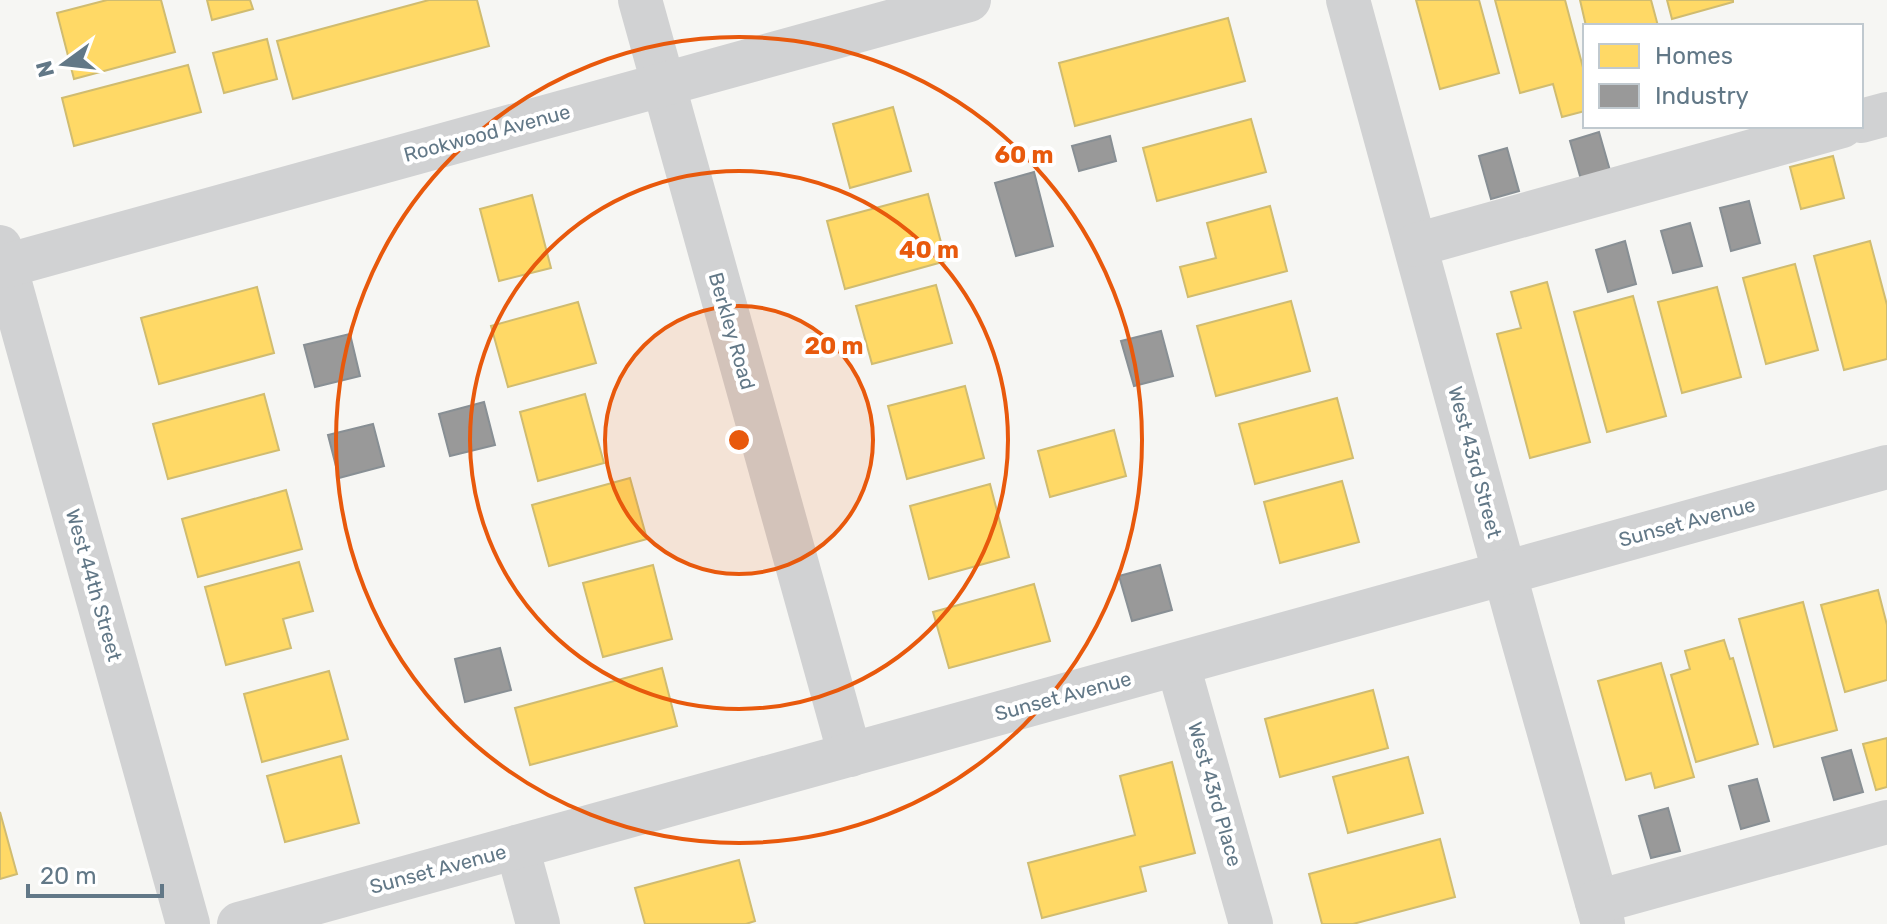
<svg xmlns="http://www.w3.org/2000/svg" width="1887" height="924" viewBox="0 0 1887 924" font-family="Rubik,sans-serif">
	<rect width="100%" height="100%" fill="#f6f6f3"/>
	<!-- homes -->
	<g fill="#ffd966" stroke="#d0bc70" stroke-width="2">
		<polygon points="107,0 161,0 175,52 74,79 57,13"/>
		<polygon points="207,0 250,0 253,9 212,20"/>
		<polygon points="429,0 477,0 489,46 293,99 277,41"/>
		<polygon points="1416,0 1479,0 1499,73 1440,89"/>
		<polygon points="1495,0 1565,0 1585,75 1585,111 1562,117 1553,84 1520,93"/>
		<polygon points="1580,0 1651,0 1658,26 1586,26"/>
		<polygon points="1667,0 1733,0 1733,2 1672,19"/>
		<polygon points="1228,18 1245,81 1075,126 1059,63"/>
		<polygon points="267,39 277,79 224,93 213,53"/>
		<polygon points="188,65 201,112 74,146 62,98"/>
		<polygon points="893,107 911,171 850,188 833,124"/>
		<polygon points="1251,119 1266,172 1157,201 1143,148"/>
		<polygon points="1833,156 1844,198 1801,209 1790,167"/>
		<polygon points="928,194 946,261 845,289 827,221"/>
		<polygon points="532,195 551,268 499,281 480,209"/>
		<polygon points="1270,206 1287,271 1188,297 1180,267 1216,258 1207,223"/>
		<polygon points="1870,241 1887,305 1887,359 1844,370 1814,256"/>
		<polygon points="1795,264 1818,350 1766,364 1743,278"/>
		<polygon points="1547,282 1590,442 1530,458 1497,334 1521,328 1511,292"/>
		<polygon points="936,285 952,343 872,364 856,306"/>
		<polygon points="257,287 274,353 159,384 141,318"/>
		<polygon points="1717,287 1741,377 1682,393 1658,302"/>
		<polygon points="1633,296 1666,416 1607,432 1574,312"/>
		<polygon points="1291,301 1310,371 1216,396 1197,326"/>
		<polygon points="578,302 596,363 508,387 491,326"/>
		<polygon points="965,386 984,458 907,479 888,406"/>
		<polygon points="264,394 279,450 168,479 153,424"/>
		<polygon points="585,394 604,463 538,481 520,412"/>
		<polygon points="1337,398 1353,458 1255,484 1239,424"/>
		<polygon points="1114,430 1126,476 1050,497 1038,451"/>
		<polygon points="630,478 647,539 549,566 532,505"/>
		<polygon points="1342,481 1359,542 1280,563 1264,502"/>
		<polygon points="990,484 1009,557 929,579 910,506"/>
		<polygon points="286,490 302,549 198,577 182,519"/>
		<polygon points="299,562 313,611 283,619 291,648 226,665 205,587"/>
		<polygon points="653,565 672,639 603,657 583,583"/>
		<polygon points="1034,584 1050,641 949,668 933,612"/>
		<polygon points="1878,590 1887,625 1887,680 1845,692 1821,605"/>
		<polygon points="1803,602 1837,730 1774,747 1739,619"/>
		<polygon points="1724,640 1730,659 1733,658 1758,744 1696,762 1671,675 1690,669 1685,651"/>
		<polygon points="1661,663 1694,777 1655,788 1651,773 1626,780 1598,681"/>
		<polygon points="662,668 677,726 530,765 515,708"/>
		<polygon points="329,671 348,739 262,762 244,694"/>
		<polygon points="1373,690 1388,748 1280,777 1265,719"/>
		<polygon points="1887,738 1887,787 1876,790 1863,744"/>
		<polygon points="341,756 359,823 285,842 267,776"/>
		<polygon points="1408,757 1423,813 1348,833 1333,777"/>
		<polygon points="1172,762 1195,853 1140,867 1146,891 1042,918 1028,863 1135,835 1120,776"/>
		<polygon points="0,812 17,874 0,879"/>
		<polygon points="1440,839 1455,897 1353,924 1322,924 1309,874"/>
		<polygon points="739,860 755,921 746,924 645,924 635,888"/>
	</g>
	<!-- industry -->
	<g fill="#999" stroke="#888f94" stroke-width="2">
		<polygon points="1599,132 1611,174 1582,183 1570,141"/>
		<polygon points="1110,136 1116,161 1079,171 1072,146"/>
		<polygon points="1507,148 1519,191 1491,199 1479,156"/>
		<polygon points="1034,172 1053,246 1016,256 995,183"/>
		<polygon points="1749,201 1760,243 1731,251 1720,208"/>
		<polygon points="1690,223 1702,266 1673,273 1661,231"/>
		<polygon points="1625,241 1636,284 1608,292 1596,250"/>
		<polygon points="1161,331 1173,376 1134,386 1121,341"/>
		<polygon points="350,334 360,376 315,387 304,345"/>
		<polygon points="484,402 495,445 450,456 439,414"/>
		<polygon points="373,424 384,466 339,478 328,435"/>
		<polygon points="1160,565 1172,610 1132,621 1119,576"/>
		<polygon points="500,648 511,690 465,702 455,659"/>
		<polygon points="1851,750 1863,792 1834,800 1822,758"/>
		<polygon points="1757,779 1769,821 1741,829 1729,786"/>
		<polygon points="1668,808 1680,851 1651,858 1639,816"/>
	</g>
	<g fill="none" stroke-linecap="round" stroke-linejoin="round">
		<!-- minor -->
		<g stroke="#d1d2d3" stroke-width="44">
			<polyline points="640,0 850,755"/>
			<polyline points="1348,0 1519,626 1603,924"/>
			<polyline points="1861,121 1887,114"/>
			<polyline points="1416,245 1842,126"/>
			<polyline points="0,247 188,924"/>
			<polyline points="5,266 969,0"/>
			<polyline points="1178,665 1251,924"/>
			<polyline points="517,847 538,924"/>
			<polyline points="1597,902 1887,822"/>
			<polyline points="239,924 1887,467"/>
		</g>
	</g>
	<!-- distance rings -->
	<circle cx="739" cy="440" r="134" fill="#e8590c" fill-opacity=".12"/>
	<g fill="none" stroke="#e8590c" stroke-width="4">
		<circle cx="739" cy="440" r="134"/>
		<circle cx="739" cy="440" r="269"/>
		<circle cx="739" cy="440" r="403"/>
	</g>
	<g text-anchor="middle" stroke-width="8" stroke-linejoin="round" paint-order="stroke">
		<!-- street labels -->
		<g font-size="20" fill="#627887" stroke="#fff">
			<text transform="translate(487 133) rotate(-15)" y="7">Rookwood Avenue</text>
			<text transform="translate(732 331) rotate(74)" y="7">Berkley Road</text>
			<text transform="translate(1475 462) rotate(75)" y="7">West 43rd Street</text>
			<text transform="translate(1687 522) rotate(-15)" y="7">Sunset Avenue</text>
			<text transform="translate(94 585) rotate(74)" y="7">West 44th Street</text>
			<text transform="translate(1063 696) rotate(-15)" y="7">Sunset Avenue</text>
			<text transform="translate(1215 794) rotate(74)" y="7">West 43rd Place</text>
			<text transform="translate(438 869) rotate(-15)" y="7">Sunset Avenue</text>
		</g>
	</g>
	<circle cx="739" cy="440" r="12" fill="#e8590c" stroke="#fff" stroke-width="4"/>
	<g font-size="24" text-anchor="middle" font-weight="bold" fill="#e8590c" stroke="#fff" stroke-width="8" stroke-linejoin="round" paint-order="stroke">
		<text x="1024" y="163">60 m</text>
		<text x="929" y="258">40 m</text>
		<text x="834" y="354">20 m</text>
	</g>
	<!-- legend -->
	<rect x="1583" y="24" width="280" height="104" fill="#ffffff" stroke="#c0c9cf" stroke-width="2"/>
	<rect x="1599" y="44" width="40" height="24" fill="#ffd966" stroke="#c0c9cf" stroke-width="2"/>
	<text x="1655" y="64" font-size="24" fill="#627887">Homes</text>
	<rect x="1599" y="84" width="40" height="24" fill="#999999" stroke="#c0c9cf" stroke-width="2"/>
	<text x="1655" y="104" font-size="24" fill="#627887">Industry</text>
	<!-- north arrow -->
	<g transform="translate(64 64) rotate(255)" stroke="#ffffff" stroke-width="6" paint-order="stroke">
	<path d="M0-6L14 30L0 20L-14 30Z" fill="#627887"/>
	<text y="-12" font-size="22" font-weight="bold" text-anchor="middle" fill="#627887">N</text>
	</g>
	<!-- scale -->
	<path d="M28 884v12h134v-12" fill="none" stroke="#627887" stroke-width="4"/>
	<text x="40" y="884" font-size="24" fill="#627887" stroke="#ffffff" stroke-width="6" paint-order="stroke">20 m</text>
</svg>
